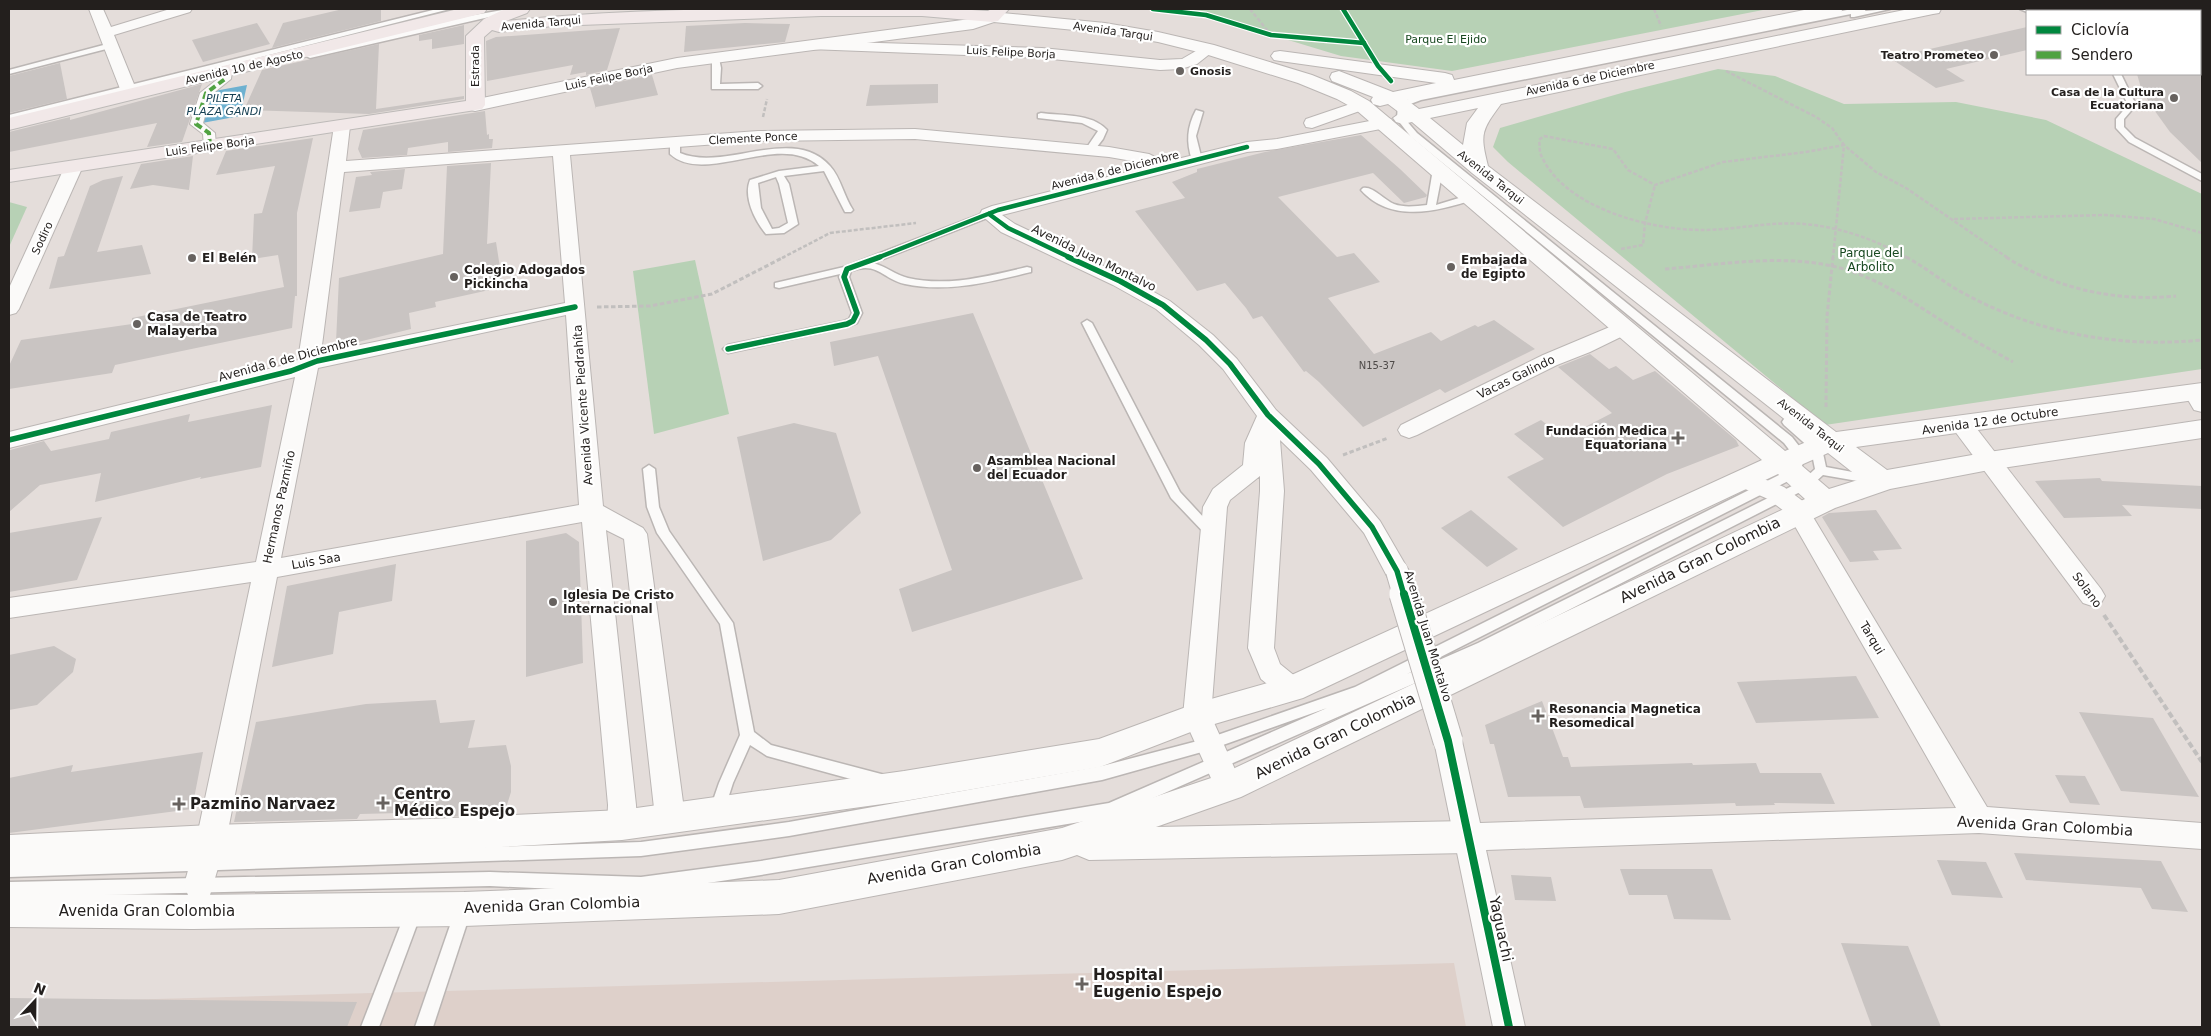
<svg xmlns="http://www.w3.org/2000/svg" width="2211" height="1036" viewBox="0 0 2211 1036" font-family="'DejaVu Sans',sans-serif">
	<rect width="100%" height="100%" fill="#e4ddda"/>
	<!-- built -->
	<polygon fill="#ded0ca" points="1454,963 1466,1027 9,1027 9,1003"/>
	<!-- green -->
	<g fill="#b7d1b5">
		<polygon points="1153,9 1768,9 1452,71 1341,56 1206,15"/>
		<polygon points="1718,69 1775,76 1844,104 1956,102 2046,120 2202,194 2202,369 1825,425 1508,162 1493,147 1500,128 1625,92"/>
		<polygon points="9,202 27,207 9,247"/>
		<polygon points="695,260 729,414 654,434 633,271"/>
	</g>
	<!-- water -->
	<polygon fill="#6eb1d0" points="247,85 240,116 202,123 209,92"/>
	<!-- building -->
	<g fill="#c9c4c2">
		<polygon points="343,9 381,9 381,21 272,48 283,23"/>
		<polygon points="257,23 270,44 203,62 192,40"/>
		<polygon points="745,23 790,24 785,42 684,52 686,26"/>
		<polygon points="464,25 464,44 432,49 432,39 419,41 419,35"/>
		<polygon points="2027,27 2027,50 1946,69 1965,81 1936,88 1890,58"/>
		<polygon points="620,28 607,70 586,75 586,72 570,75 573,65 487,81 486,41 496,37"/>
		<polygon points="379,44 376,109 464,96 464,99 369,114 244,110 262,70"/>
		<polygon points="60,63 67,99 9,113 9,76"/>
		<polygon points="2137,74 2202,74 2202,163 2170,132 2152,107 2141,88"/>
		<polygon points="652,75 658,95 596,107 596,109 590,88"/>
		<polygon points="202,84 182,142 147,147 157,123 9,152 9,132 70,117 70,120"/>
		<polygon points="938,84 938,103 866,106 870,85"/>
		<polygon points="485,111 487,135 489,134 489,139 493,139 492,148 448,152 448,142 408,148 407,155 362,158 358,149 363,130"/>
		<polygon points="1361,135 1400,169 1427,195 1426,197 1404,203 1373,173 1278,197 1337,257 1354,253 1380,282 1328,298 1374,354 1431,332 1441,341 1475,325 1478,327 1494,320 1535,349 1445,393 1440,389 1363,427 1319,382 1306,371 1304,372 1262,316 1253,319 1246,308 1225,283 1197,291 1135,211 1185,198 1172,182 1197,172 1197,169 1265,152"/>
		<polygon points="313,138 297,213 297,296 295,296 292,328 115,365 112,373 9,389 9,366 21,340 132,324 132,318 284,287 278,255 252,259 254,214 262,213 275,166 216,175 226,151"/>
		<polygon points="193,156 189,190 153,185 130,189 141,164"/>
		<polygon points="491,163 487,244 496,242 503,287 435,302 436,307 409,313 411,329 354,343 336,342 339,278 443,254 447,166"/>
		<polygon points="405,169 402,189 383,192 380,208 349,212 356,177 372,175 370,172"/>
		<polygon points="123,176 97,252 142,245 151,274 49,289 58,257 64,256 90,186 103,180"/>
		<polygon points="973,313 1083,579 912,632 899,589 952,570 878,356 834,366 830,342"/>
		<polygon points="1590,354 1609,369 1616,366 1633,380 1655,371 1736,440 1739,446 1667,474 1563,527 1507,477 1544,459 1514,434 1541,420 1564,438 1612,413 1558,367"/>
		<polygon points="272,405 261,467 200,479 201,477 95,502 101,473 40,485 9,512 10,450 44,441 51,451 109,439 111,432 190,414 188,422"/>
		<polygon points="794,423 836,433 861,513 831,540 763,561 737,437"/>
		<polygon points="2100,478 2102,481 2202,486 2202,509 2122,505 2132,516 2064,518 2035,481"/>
		<polygon points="1471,510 1518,549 1487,567 1441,528"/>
		<polygon points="1876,510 1902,549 1873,551 1879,560 1850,562 1822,517 1829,513"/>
		<polygon points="102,517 77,580 9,592 9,533"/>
		<polygon points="566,533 579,542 583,663 526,677 526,541"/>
		<polygon points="396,564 392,601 339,612 333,654 272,667 287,586"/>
		<polygon points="54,646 76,659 73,672 37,705 9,710 9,655"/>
		<polygon points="1856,676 1879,718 1756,723 1737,682"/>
		<polygon points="436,700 440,723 475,720 468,748 506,745 511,766 511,792 504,814 439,817 441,812 360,814 357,819 234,822 256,722 366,704"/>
		<polygon points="1542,701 1563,757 1568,757 1571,767 1692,763 1693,765 1756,763 1760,773 1821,773 1835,804 1774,803 1775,805 1736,806 1735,803 1584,808 1580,796 1508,797 1494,744 1490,744 1485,725"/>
		<polygon points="2079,712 2153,718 2199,797 2121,791"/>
		<polygon points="203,752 192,809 9,833 9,778 73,765 71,772"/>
		<polygon points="2055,775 2085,776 2100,805 2070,803"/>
		<polygon points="2014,853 2161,861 2188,912 2152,909 2141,888 2026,880"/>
		<polygon points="1937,860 1986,862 2003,898 1952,895"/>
		<polygon points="1620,869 1712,869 1731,920 1674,919 1667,895 1629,895"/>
		<polygon points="1511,875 1551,877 1556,901 1515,900"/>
		<polygon points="1841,943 1908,946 1941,1027 1872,1027"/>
		<polygon points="9,998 357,1002 347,1027 9,1027"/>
	</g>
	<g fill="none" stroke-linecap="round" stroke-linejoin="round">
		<!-- service casing -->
		<g stroke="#bbb6b4" stroke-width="3">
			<g id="service">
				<polygon points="437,9 450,9 9,121 9,115"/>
				<polygon points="508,9 524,9 310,58 306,56 469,16"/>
				<polygon points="1852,9 1866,9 1865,11 1890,9 1854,17 1851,17 1851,14 1421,100 1405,106 1405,119 1417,133 1792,437 1806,455 1798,476 1407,674 1478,643 1802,481 1815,469 1811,449 1784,425 1782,422 1784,419 1792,419 1821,444 1826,467 1879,477 1881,480 1879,483 1875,484 1823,475 1810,487 1488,651 1110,817 761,875 641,893 490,886 9,897 9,882 490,872 641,877 761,861 1109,803 1327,708 1209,750 1102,780 789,836 641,856 9,877 9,863 641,842 789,822 1102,766 1209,738 1355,687 1789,470 1794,456 1784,443 1411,137 1397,119 1398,103 1419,95"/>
				<polygon points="2020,9 2034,9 2038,11 2027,12"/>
				<polygon points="2039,9 2049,9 2051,11 2041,11"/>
				<polygon points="111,43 114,43 114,47 9,74 9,70"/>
				<polygon points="712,56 719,58 721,68 720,84 758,83 762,86 758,89 712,89"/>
				<polygon points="2113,74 2121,74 2136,105 2124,119 2124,127 2135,138 2202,174 2202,181 2129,142 2116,128 2116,119 2128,105"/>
				<path d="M1196 110 1203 112 1196 136 1202 160 1197 163 1192 160C1186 142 1187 127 1196 110Z"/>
				<path d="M1041 113C1062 116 1092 113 1107 130L1103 139 1093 152H1087L1085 150 1098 131 1082 123 1038 118V114Z"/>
				<path d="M675 139 680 142V153C725 172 793 124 830 166 841 178 844 197 853 210L851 212H845L824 171 784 176 789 184 798 224 784 233 766 234C755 221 743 197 750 180L779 171 819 166C779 131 705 186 670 154V142ZM776 177 779 184 788 223 779 228 772 229 761 208 758 183Z"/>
				<path d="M1438 166 1443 169 1436 205 1472 194 1477 197 1475 199C1439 211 1391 224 1361 190L1363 188C1373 186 1384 200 1394 204 1405 208 1416 206 1427 205L1433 169Z"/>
				<path d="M989 211 994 214 992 216 873 263C886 266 895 275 908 278 947 287 989 276 1027 267L1031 268V272C990 282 946 293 905 284 882 279 878 261 851 271L849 277 862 313 857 323 847 327 728 353 723 349 728 345 844 321 849 319 852 313 839 277 840 274 779 288 775 287V283L844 267Z"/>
				<polygon points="1087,320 1092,323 1180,492 1218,533 1220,536 1218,539 1210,539 1171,498 1082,323"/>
				<polygon points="649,465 655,469 659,507 669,531 733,623 754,732 771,745 885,775 887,780 885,785 880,787 767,756 750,745 733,783 722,817 717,819 712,817 709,812 719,783 740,735 720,624 657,533 647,507 643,469"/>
				<polygon points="414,903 420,906 422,911 379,1027 361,1027 406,911 408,906"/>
				<polygon points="463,903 469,906 471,911 433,1027 415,1027 455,911 457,906"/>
			</g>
		</g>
		<!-- pedestrian casing -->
		<g stroke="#bbb6b4" stroke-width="2">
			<polygon id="pedestrian" points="226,67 232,71 231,79 211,95 203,123 215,133 216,146 210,150 204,146 203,134 190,124 200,93 219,78 220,71"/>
		</g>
		<!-- minor casing -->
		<g stroke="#bbb6b4" stroke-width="2">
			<g id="minor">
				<polygon points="89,9 103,9 111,27 170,9 192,9 190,12 114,35 138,94 136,97 124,97 122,94"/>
				<polygon points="814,41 1042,48 1160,60 1182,59 1208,44 1213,46 1216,49 1197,64 1181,69 1160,70 1042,58 809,49 806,46 809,43"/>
				<polygon points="1362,100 1368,102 1370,105 1368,108 1312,128 1306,127 1304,123 1306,119"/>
				<path d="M1385 118 1391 119 1393 123 1391 127 1277 149 1247 152 1002 215 1015 224 1127 277 1170 301 1213 335 1237 359 1276 410 1327 458 1380 521 1409 571 1406 578 1397 581 1388 578 1364 533 1311 470 1280 440 1284 491 1274 648 1280 664 1301 681 1305 689 1301 697 1292 700 1283 697 1261 679 1248 648 1260 491V476L1230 500 1227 507 1211 716 1243 787 1239 796 1229 800 1219 796 1183 716 1203 507 1213 489 1243 465 1245 443 1257 416 1223 369 1199 345 1156 309 1113 285 1001 232 980 214 982 210 992 206 1147 167 1138 162 1109 157 915 139 758 141 570 155 603 506 643 528 647 534 685 817 680 826 670 830 660 826 655 817 624 539 606 530 636 805 637 825 632 834 622 838 612 834 607 825 608 805 582 522 277 577 226 841 210 895 199 899 188 895 184 885 196 841 251 582 9 618V598L256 562 295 377 9 448V432L285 365 298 360 334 126 336 122H348L350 126 346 161 758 131 915 129 1109 147 1149 154 1165 162 1247 142 1277 139ZM553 156 565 303 321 353 344 172ZM566 315 579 505 281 558 318 368Z"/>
				<polygon points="74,161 80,162 83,166 19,309 16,313 9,315 9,288 65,166 68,162"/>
				<polygon points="1624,321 1631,322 1634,327 1631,332 1590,352 1557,365 1417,435 1409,438 1401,435 1398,430 1401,425 1543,355"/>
				<polygon points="2195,386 2202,388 2202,412 2194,410 2184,393 2187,388"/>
				<polygon points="1962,417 1970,420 2101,589 2105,596 2101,603 2092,606 2083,603 1954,430 1951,425 1954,420"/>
				<polygon points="1744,471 1784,487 1804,502 1987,807 2202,823 2202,849 1979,833 1486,850 1525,1027 1493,1027 1434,741 1438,733 1448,729 1458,733 1462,741 1480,823 1956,808 1788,514 1768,499 1736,485 1732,479 1736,473"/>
			</g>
		</g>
		<!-- secondary casing -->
		<g stroke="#bbb6b4" stroke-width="2">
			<path id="secondary" d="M1809 9H1843L1840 13 1834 14 1407 100 1419 109 1909 9H1941L1939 13 1933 14 1501 104C1481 131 1480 134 1488 166L1836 432 2202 383V399L1856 447 1887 470 1989 452 2202 420V438L1989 470 1890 489 1835 508 1241 797 1156 827 1468 821 1480 826 1485 837 1480 848 1468 853 1089 860 1077 855 1062 860 779 914 464 926 192 929 9 927V893L192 895 464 892 779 880 1062 828 1220 775 1805 499 1778 474 1303 698 1201 728 1100 767 904 801 622 840 430 851 211 857 9 867V835L211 825 430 819 622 810 904 771 1099 739 1197 703 1285 678 1762 460 1355 109 1337 99 1298 83 1202 53 1158 42 1105 33 994 22 973 29 677 68 475 111 468 109 465 105 468 101 677 58 970 19 992 12 1105 23 1158 32 1214 45 1312 75 1351 91 1369 101 1785 451 1811 440 1472 173 1412 122 1403 124 1396 122 1393 118 1400 113 1388 104 1380 106 1373 104 1371 100 1373 97 1332 81 1330 77 1332 73 1339 71 1393 92 1436 83 1280 61 1274 60 1271 56 1274 52 1280 51 1445 73 1452 75 1454 80ZM1478 108 1467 123 1463 145 1430 118ZM1828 453 1861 479 1829 489 1801 465Z"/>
		</g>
		<!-- primary casing -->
		<g stroke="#bdbab8" stroke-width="2">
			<g id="primary">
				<polygon points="458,9 487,9 484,13 9,130 9,118"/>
				<path d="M505 9H530L527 13 506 21C655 5 806 9 956 9L988 11 991 9H1009L998 21 992 22 922 16H821L553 26 499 32 492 30 484 37 485 105 482 109 9 182V170L466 101V36L484 19Z"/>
			</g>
		</g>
		<!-- path-far2 -->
		<g stroke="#c1bfbe" stroke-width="2.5" stroke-dasharray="4 2" stroke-linecap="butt">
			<polyline points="1250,9 1271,35"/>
			<polyline points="1343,9 1364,43"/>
			<polyline points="1654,9 1661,26"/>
			<polyline points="1726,71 1816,117 1832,128 1844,145 1833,258"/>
			<polyline points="763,117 767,99"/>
			<polyline points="1954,219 2106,215 2154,219 2202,233"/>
			<polyline points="1621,249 1643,245 1645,223 1655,185"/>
			<polyline points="782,258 830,233 916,223"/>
			<path d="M1908 258C1876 240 1841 227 1804 224 1770 221 1736 230 1702 230 1650 230 1564 208 1541 155 1539 150 1540 145 1539 140L1544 136 1613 149 1628 170 1655 185 1723 162 1806 152 1844 145 1876 172 1906 188 2008 258"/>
		</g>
		<!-- path-far1 -->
		<g stroke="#c1bfbe" stroke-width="3" stroke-dasharray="4.5 2.5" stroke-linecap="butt">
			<path d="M1906 257C1927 268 1945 284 1967 295 2039 334 2121 348 2202 340"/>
			<path d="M2006 257C2056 289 2117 302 2176 296"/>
			<path d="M1665 269C1729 264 1800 250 1861 275 1894 288 1921 308 1950 326 1970 339 1992 350 2013 362"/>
			<polyline points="597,307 650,306 712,294 784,257"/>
			<polyline points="1826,407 1827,316 1833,257"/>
			<polyline points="1343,455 1388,438"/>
		</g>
		<!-- path -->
		<polyline stroke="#c1bfbe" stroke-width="4" stroke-dasharray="6 3" stroke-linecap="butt" points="2104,615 2202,762"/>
		<!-- service -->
		<use href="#service" fill="#fbfaf9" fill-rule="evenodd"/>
		<!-- pedestrian -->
		<use href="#pedestrian" fill="#fbfaf9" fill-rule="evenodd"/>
		<!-- minor -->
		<use href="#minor" fill="#fbfaf9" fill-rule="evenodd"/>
		<!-- secondary -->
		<use href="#secondary" fill="#fbfaf9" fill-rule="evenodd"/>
		<!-- primary -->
		<use href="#primary" fill="#f1e8e8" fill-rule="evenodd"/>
		<!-- minor-bridge-far1 casing -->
		<g stroke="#bbb6b4" stroke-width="24" stroke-linecap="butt">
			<polyline id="minor-bridge-far1" points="1397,571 1404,595"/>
		</g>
		<!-- minor-bridge casing -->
		<g stroke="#bbb6b4" stroke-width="31" stroke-linecap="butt">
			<polyline id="minor-bridge" points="1404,594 1448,741"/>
		</g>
		<!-- minor-bridge-far1 -->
		<use href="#minor-bridge-far1" stroke="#fbfaf9" stroke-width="22"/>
		<!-- minor-bridge -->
		<use href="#minor-bridge" stroke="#fbfaf9" stroke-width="29"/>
		<!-- quiet -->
		<polyline stroke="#50a241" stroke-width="4" stroke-dasharray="7 4" stroke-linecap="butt" points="210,146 209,133 196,124 206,93 225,79 226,71"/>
		<!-- cycleway-far2 casing -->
		<g stroke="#fff" stroke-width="7">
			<g id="cycleway-far2">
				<polyline points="1153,9 1206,15 1271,35 1364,43"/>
				<polyline points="1343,9 1378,66 1391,81"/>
				<polyline points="989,214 1008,228 1071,258"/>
				<polyline points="877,258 998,210 1247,147"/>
			</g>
		</g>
		<!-- cycleway-far1 casing -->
		<g stroke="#fff" stroke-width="9">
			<g id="cycleway-far1">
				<polyline points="1068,257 1120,281 1163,305 1206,340 1230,364 1268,415 1319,464 1372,527 1397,571 1404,595"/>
				<polyline points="728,349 847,324 853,321 857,313 844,277 847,269 880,257"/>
				<polyline points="9,440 291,371 317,361 575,307"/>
			</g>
		</g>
		<!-- cycleway casing -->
		<g stroke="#fff" stroke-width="11">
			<polyline id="cycleway" points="1404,594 1448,741 1509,1027"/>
		</g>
		<!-- cycleway-far2 -->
		<use href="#cycleway-far2" stroke="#00873e" stroke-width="4.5"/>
		<!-- cycleway-far1 -->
		<use href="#cycleway-far1" stroke="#00873e" stroke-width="5.5"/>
		<!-- cycleway -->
		<use href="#cycleway" stroke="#00873e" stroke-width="8"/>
	</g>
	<!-- markers -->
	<g fill="#67625f" stroke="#fff" stroke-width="2">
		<circle cx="1994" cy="55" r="5"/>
		<circle cx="1180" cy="71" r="5"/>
		<circle cx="2174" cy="98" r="5"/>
		<circle cx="192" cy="258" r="5"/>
		<circle cx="1451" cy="267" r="5"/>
		<circle cx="454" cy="277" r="5"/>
		<circle cx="137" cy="324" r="5"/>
		<path d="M1675.5 430.5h5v5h5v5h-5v5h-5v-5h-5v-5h5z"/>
		<circle cx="977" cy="468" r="5"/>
		<circle cx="553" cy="602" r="5"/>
		<path d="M1535.5 708.5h5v5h5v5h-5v5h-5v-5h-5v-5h5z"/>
		<path d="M380.5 795.5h5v5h5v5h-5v5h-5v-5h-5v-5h5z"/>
		<path d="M176.5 796.5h5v5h5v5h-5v5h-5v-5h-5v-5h5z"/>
		<path d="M1079.5 976.5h5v5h5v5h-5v5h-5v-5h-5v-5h5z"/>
	</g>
	<g text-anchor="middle" stroke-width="4.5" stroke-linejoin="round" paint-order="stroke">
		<!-- number labels -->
		<g font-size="10" fill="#4e4a48">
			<text x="1377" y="369">N15-37</text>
		</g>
		<!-- far-street labels -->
		<g font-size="11" fill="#231f1d" stroke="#fff">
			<text transform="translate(541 23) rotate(-5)" y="4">Avenida Tarqui</text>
			<text transform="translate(1113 31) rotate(8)" y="4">Avenida Tarqui</text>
			<text transform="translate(1011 52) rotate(3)" y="4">Luis Felipe Borja</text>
			<text transform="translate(475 66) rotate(-90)" y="4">Estrada</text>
			<text transform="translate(244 67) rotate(-13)" y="4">Avenida 10 de Agosto</text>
			<text transform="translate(609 77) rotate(-12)" y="4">Luis Felipe Borja</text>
			<text transform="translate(1590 78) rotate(-12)" y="4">Avenida 6 de Diciembre</text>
			<text transform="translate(753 138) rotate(-3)" y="4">Clemente Ponce</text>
			<text transform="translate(210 146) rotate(-8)" y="4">Luis Felipe Borja</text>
			<text transform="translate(1115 170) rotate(-14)" y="4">Avenida 6 de Diciembre</text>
			<text transform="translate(1491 177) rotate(38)" y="4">Avenida Tarqui</text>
			<text transform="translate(42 238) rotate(-65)" y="4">Sodiro</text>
			<text transform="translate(1811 425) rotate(38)" y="4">Avenida Tarqui</text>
		</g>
		<!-- far-park labels -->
		<g font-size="11" fill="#184820" stroke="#fff">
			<text x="1446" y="43">Parque El Ejido</text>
		</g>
		<!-- far-poi labels -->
		<g font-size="11" font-weight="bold" fill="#231f1d" stroke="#fff" text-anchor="end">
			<text x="1984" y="59">Teatro Prometeo</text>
			<text x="1190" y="75" text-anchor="start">Gnosis</text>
			<text x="2164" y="96">Casa de la Cultura<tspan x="2164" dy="13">Ecuatoriana</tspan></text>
		</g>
		<!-- far-water labels -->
		<g font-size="11" font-style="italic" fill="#153f52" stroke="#fff">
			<text x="224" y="102">PILETA<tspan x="224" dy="13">PLAZA GANDI</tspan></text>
		</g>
		<!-- park labels -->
		<g font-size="12" fill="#184820" stroke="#fff">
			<text x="1871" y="257">Parque del<tspan x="1871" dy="14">Arbolito</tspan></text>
		</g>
		<!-- poi labels -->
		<g font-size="12" font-weight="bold" fill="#231f1d" stroke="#fff" text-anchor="start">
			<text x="202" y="262">El Belén</text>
			<text x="1461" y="264">Embajada<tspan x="1461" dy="14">de Egipto</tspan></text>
			<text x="464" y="274">Colegio Adogados<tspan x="464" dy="14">Pickincha</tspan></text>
			<text x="147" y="321">Casa de Teatro<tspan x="147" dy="14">Malayerba</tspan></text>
			<text x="1667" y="435" text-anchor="end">Fundación Medica<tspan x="1667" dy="14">Equatoriana</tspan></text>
			<text x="987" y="465">Asamblea Nacional<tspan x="987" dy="14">del Ecuador</tspan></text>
			<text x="563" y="599">Iglesia De Cristo<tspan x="563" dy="14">Internacional</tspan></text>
			<text x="1549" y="713">Resonancia Magnetica<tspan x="1549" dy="14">Resomedical</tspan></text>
		</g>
		<!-- street labels -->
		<g font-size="12" fill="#231f1d" stroke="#fff">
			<text transform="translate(1094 258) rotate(26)" y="4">Avenida Juan Montalvo</text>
			<text transform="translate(288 359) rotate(-15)" y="4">Avenida 6 de Diciembre</text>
			<text transform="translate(1516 377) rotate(-26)" y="4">Vacas Galindo</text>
			<text transform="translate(583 405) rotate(-94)" y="4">Avenida Vicente Piedrahíta</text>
			<text transform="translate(1990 421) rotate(-8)" y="4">Avenida 12 de Octubre</text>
			<text transform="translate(279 507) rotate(-78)" y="4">Hermanos Pazmiño</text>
			<text transform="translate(316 561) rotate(-10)" y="4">Luis Saa</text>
			<text transform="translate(2087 590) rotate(54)" y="4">Solano</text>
			<text transform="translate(1428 636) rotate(73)" y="4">Avenida Juan Montalvo</text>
			<text transform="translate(1872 638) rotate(59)" y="4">Tarqui</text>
		</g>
		<!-- near-street labels -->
		<g font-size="15" fill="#231f1d" stroke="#fff">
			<text transform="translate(1700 560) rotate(-26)" y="5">Avenida Gran Colombia</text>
			<text transform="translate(1335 736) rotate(-26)" y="5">Avenida Gran Colombia</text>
			<text transform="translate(2045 826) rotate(3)" y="5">Avenida Gran Colombia</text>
			<text transform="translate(954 864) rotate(-10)" y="5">Avenida Gran Colombia</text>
			<text transform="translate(552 905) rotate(-2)" y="5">Avenida Gran Colombia</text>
			<text x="147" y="916">Avenida Gran Colombia</text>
			<text transform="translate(1501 929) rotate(78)" y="5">Yaguachi</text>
		</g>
		<!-- near-poi labels -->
		<g font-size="15" font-weight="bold" fill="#231f1d" stroke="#fff" text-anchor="start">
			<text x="394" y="799">Centro<tspan x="394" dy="17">Médico Espejo</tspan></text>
			<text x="190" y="809">Pazmiño Narvaez</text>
			<text x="1093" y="980">Hospital<tspan x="1093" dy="17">Eugenio Espejo</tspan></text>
		</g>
	</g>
	<!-- border -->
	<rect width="2211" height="1036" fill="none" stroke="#231f1d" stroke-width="20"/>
	<!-- legend -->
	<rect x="2026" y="10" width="175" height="65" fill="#ffffff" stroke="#a7a5a5"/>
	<rect x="2036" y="26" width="25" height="8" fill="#00873e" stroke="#a7a5a5"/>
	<text x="2071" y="35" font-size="15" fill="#231f1d">Ciclovía</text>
	<rect x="2036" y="51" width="25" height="8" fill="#50a241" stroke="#a7a5a5"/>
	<text x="2071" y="60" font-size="15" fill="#231f1d">Sendero</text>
	<!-- north arrow -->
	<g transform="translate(35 1001) rotate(22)" stroke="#ffffff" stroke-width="4" paint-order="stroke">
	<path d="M0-4L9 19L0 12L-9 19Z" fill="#231f1d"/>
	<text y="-8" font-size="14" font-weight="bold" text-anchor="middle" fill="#231f1d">N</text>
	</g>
</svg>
